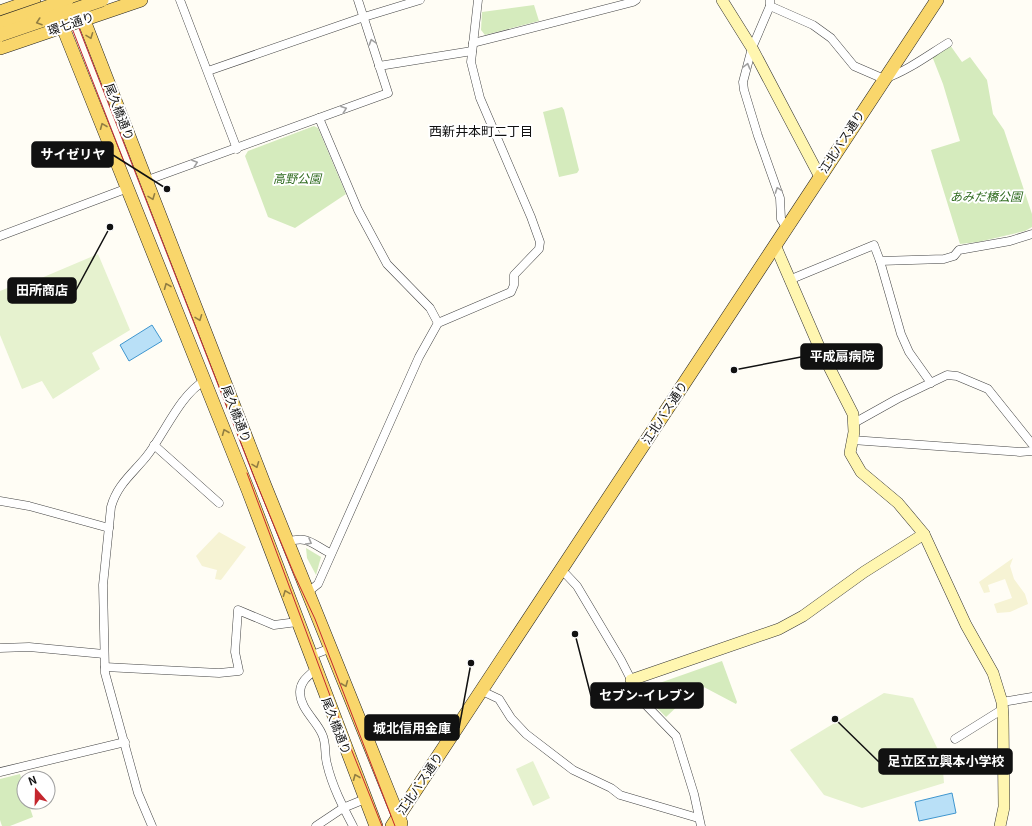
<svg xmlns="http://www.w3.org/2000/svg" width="1032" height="826" viewBox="0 0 1032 826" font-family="Georgia,'Noto Sans JP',serif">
	<rect width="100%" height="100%" fill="#fffdf5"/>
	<!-- farmland -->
	<g fill="#f6f3d4">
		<polygon points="219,532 246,547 221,580 215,579 217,570 202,566 196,556"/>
		<polygon points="1013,558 1010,566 1014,579 1025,594 1028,604 1010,612 997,613 994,604 1012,598 1005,579 988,585 990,592 984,593 979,582"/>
	</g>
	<!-- green -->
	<g fill="#d5ebbd">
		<polygon points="534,5 539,21 485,35 481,30 482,12"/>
		<polygon points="950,45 962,62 970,57 987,80 993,114 1004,130 1032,214 1032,227 1025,231 978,242 960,244 931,150 960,141 943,84 932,56"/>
		<polygon points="562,107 564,110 579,170 577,173 559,177 543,112"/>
		<polygon points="314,126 318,128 346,194 295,228 268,217 245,156 248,151"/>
		<polygon points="306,548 321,557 316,575 307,558"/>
		<polygon points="722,661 737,702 736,704 700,685 666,717 647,698 644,692 651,686"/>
		<polygon points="20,774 24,788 24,802 28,802 33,817 10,826 2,826 0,820 0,779"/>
	</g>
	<!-- pitch -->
	<g fill="#e6f2cf">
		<polygon points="98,254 130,330 92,353 100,369 53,399 42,381 22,389 0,335 0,291 32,278 39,279"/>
		<polygon points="884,693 913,698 942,758 944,783 862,808 824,795 790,750"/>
		<polygon points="533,761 550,798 533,806 516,769"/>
	</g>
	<!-- water -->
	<g fill="#b9e0f7" stroke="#3f96cf">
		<polygon points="152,325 162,341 129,361 120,345"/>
		<polygon points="952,793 956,813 919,821 915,802"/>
	</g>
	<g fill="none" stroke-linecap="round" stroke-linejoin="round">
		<!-- street casing -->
		<g stroke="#444" stroke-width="9">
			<g id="street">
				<polyline points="180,0 237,149"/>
				<polyline points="770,0 770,6 752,48 743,82 744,90 758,136 780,198 781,219 786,227"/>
				<path d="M770 6 813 25 831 38 854 66 884 79C907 71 927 56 948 43"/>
				<polyline points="473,43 633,2 636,0"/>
				<polyline points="379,66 472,51"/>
				<polyline points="208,71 364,17 420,0"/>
				<polyline points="319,118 358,210 387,264 430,308 438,323"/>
				<polyline points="145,181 388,93 358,0"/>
				<polyline points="0,236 128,188"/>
				<polyline points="880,261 901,334 909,352 931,383"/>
				<polyline points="789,280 874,245 880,261 944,259 954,256 959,250 1010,241 1032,234"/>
				<polyline points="854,423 897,399 947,375 957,376 988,389 1032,444"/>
				<polyline points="852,440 1020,452 1032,451"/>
				<polyline points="154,445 219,503"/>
				<polyline points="0,501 29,506 109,528"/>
				<path d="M287 542C308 535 312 544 330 553"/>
				<polyline points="561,569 577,586 621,660 642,701 676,736 694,794 701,826"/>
				<polyline points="308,592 318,584 419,357 438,323 511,292 514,285 514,275 539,249 540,242 531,217 480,98 471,62 478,0"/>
				<polyline points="0,648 29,647 104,654"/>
				<polyline points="310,656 331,648"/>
				<polyline points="105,667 219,673 239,671 235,652 238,610 274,625 297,622"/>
				<path d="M315 670C308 676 300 682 300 692 300 709 316 720 322 734 327 744 324 754 327 764 332 786 343 807 353 826"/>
				<polyline points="482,691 499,699 511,718 526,734 573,770 611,788 620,795 698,818"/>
				<polyline points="1002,702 1032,697"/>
				<polyline points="955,739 1003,709"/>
				<polyline points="0,772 125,742"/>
				<path d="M152 826 138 793 105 673 103 585 111 507C117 485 132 474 146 457 164 435 179 396 204 381"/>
				<polyline points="316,826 343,808 365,799"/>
			</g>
		</g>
		<!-- secondary casing -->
		<g stroke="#333" stroke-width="12">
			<g id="secondary">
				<polyline points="722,0 752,48 820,177"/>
				<polyline points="775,245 820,349 853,414 854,432 850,453 861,472 898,503 924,534 966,625 993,673 1002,702 1003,716 1004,807 1000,826"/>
				<polyline points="631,680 779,629 803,616 864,572 924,534"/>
			</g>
		</g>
		<!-- primary casing -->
		<g stroke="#222" stroke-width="14">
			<g id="primary">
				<polyline points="76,0 265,486 401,823"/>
				<polyline points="54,5 248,490 376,826"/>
				<polyline points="0,12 34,0"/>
				<polyline points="0,48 141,0"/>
				<polyline points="392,826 937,0"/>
			</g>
		</g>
		<!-- street -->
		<use href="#street" stroke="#fff" stroke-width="8"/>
		<!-- secondary -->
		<use href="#secondary" stroke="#fff6b0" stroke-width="11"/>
		<!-- primary -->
		<use href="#primary" stroke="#f9d66b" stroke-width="13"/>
		<!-- tram -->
		<g stroke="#c4262e" stroke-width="1">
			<polyline points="61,0 125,164"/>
			<polyline points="68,0 254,477 294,574 315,619 395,826"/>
			<polyline points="247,473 332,701 382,826"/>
		</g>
		<!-- primary-bridge casing -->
		<g stroke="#222" stroke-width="14" stroke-linecap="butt">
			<g id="primary-bridge">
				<polyline points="0,23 67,0"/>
				<polyline points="0,35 102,0"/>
			</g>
		</g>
		<!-- primary-bridge -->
		<use href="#primary-bridge" stroke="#f9d66b" stroke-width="13"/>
	</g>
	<!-- one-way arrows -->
	<defs><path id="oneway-chevron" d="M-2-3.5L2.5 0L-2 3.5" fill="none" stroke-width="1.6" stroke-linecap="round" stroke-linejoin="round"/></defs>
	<g stroke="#917d42">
		<use href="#oneway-chevron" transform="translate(39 22) rotate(161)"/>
		<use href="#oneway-chevron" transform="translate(90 36) rotate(69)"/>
		<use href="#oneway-chevron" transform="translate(103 126) rotate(-112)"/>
		<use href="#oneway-chevron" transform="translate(152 197) rotate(69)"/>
		<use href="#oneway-chevron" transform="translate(167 286) rotate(-112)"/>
		<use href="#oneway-chevron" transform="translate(199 318) rotate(69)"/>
		<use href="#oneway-chevron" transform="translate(225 432) rotate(-112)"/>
		<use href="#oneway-chevron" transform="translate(256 465) rotate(69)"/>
		<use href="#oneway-chevron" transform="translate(286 593) rotate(-111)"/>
		<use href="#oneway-chevron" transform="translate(345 684) rotate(68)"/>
		<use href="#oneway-chevron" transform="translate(356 777) rotate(-112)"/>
	</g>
	<g stroke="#a0a0a0">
		<use href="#oneway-chevron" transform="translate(372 42) rotate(-107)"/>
		<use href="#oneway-chevron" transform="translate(747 66) rotate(-75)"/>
		<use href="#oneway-chevron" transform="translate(344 109) rotate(-20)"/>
		<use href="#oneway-chevron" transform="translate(195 163) rotate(-19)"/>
		<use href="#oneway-chevron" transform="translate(778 190) rotate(-110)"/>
		<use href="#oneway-chevron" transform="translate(309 542) rotate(29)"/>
	</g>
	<g text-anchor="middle" stroke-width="4" stroke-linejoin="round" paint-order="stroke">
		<!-- street labels -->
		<g font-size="12" fill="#111" stroke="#fff">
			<text transform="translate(71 24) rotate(-19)" y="4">環七通り</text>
			<text transform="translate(119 112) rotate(69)" y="4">尾久橋通り</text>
			<text transform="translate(842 142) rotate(-57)" y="4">江北バス通り</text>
			<text transform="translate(665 413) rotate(-57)" y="4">江北バス通り</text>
			<text transform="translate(236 414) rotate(69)" y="4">尾久橋通り</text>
			<text transform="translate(336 726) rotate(69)" y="4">尾久橋通り</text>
			<text transform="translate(420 784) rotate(-56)" y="4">江北バス通り</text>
		</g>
		<!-- park labels -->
		<g font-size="12" font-style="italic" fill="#2f6b1f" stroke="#fff">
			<text x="297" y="183">高野公園</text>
			<text x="986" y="201">あみだ橋公園</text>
		</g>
		<!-- neighbourhood labels -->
		<g font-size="13" fill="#111" stroke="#fff">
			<text x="481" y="136">西新井本町二丁目</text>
		</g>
	</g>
	<!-- callouts -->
	<path fill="none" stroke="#111" stroke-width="1.5" d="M167 189L113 155M110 227L76 290M734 370L801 357M575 634L591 696M471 663L459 728M835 719L879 762"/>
	<g fill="#111" stroke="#fff" stroke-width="1.5">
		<circle cx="167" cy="189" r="4"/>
		<circle cx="110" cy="227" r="4"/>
		<circle cx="734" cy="370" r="4"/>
		<circle cx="575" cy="634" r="4"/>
		<circle cx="471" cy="663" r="4"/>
		<circle cx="835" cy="719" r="4"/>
	</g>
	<g fill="#111" stroke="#111" stroke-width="1.5">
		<rect x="32" y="142" width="81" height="25" rx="4"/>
		<rect x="8" y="278" width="68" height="25" rx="4"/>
		<rect x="801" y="344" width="81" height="25" rx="4"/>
		<rect x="591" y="683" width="112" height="25" rx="4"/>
		<rect x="365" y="715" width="94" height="25" rx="4"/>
		<rect x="879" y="749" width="133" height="25" rx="4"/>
	</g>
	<g font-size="13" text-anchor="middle" font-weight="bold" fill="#fff">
		<text x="73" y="159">サイゼリヤ</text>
		<text x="42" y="295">田所商店</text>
		<text x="842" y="361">平成扇病院</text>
		<text x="647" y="700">セブン-イレブン</text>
		<text x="412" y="733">城北信用金庫</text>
		<text x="946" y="766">足立区立興本小学校</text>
	</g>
	<!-- north arrow -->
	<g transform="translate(36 790) rotate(340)"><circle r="19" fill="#ffffff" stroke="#a0a0a0"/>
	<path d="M0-3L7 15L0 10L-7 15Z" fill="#c4262e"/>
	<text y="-6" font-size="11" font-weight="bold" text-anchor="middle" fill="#111111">N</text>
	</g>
</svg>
